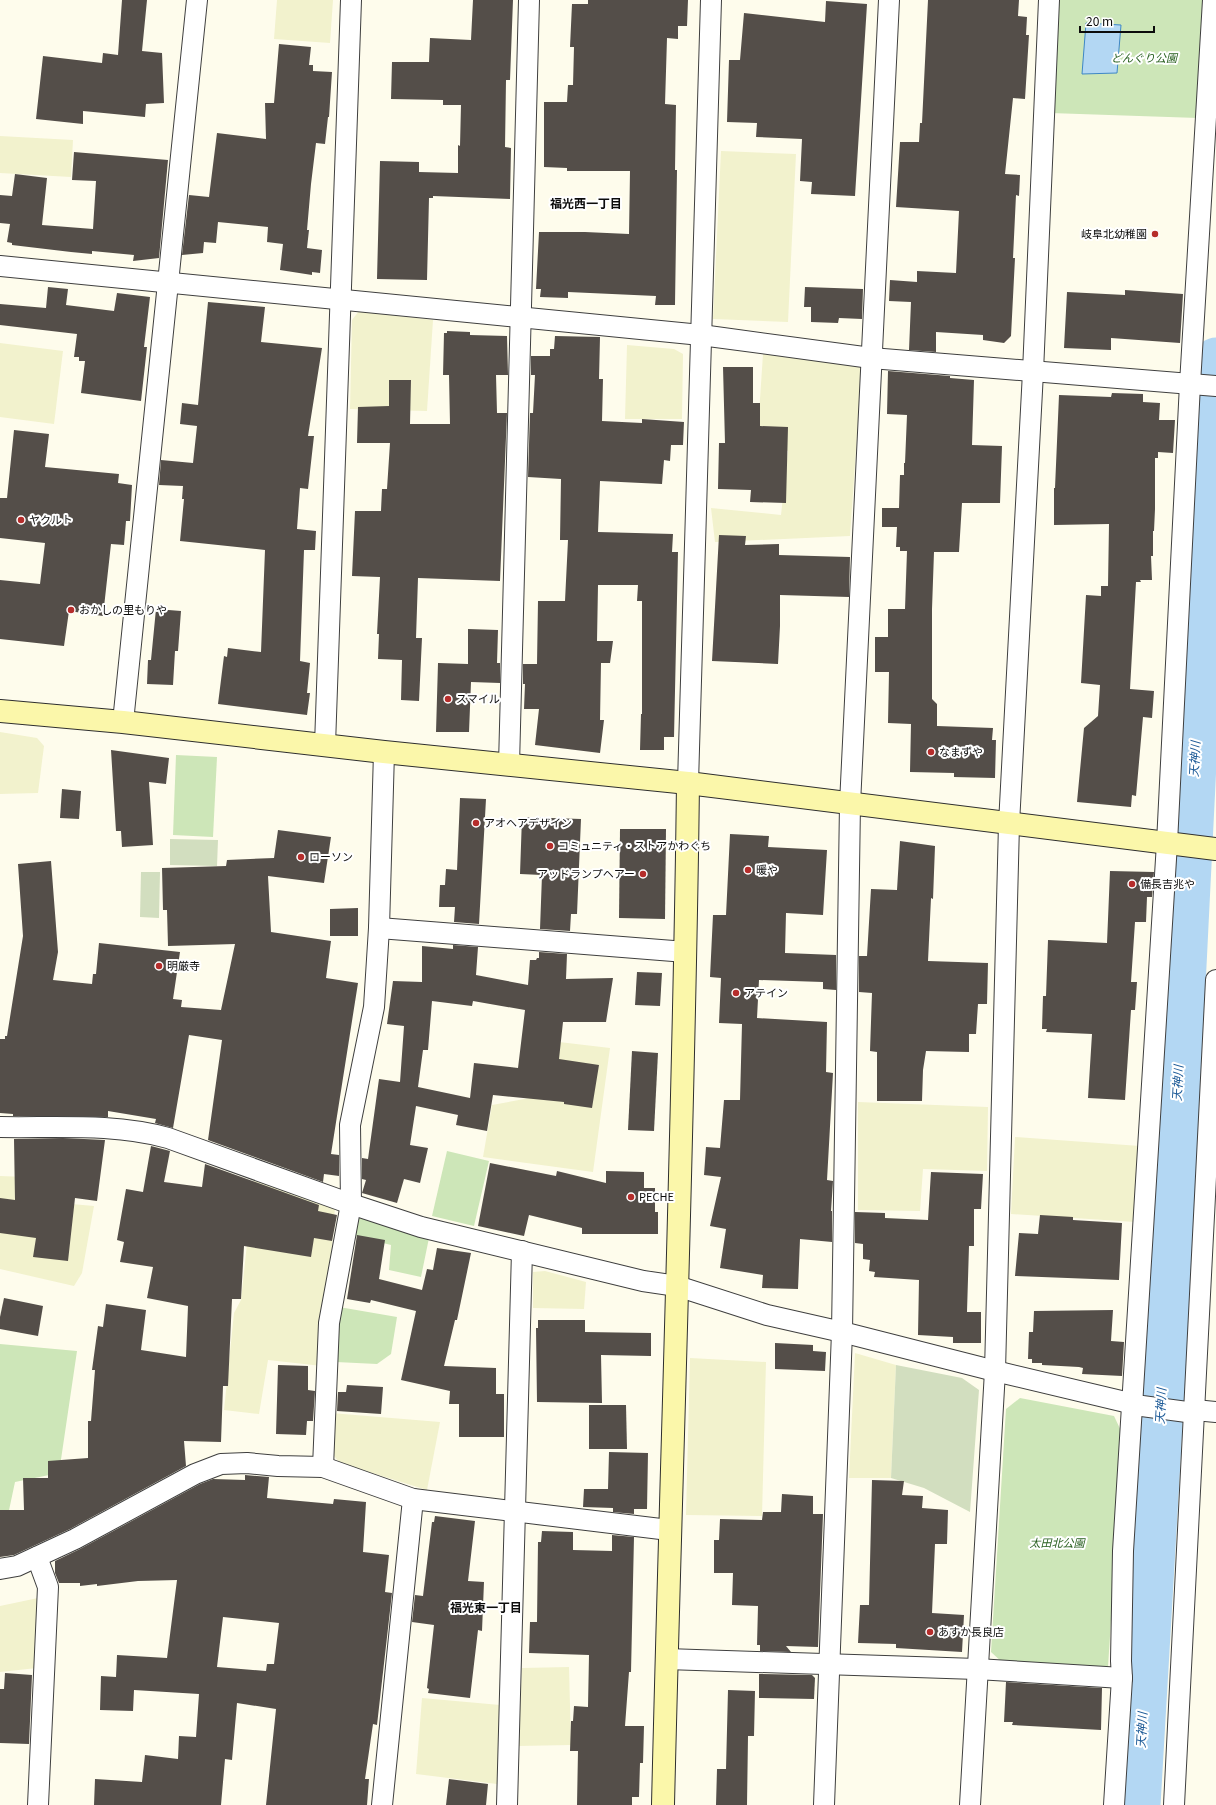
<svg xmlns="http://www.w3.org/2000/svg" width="1216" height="1805" viewBox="0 0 1216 1805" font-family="Georgia,'Noto Sans JP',serif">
	<rect width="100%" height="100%" fill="#fefcec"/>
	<!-- farmland -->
	<g fill="#f2f2cd">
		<polygon points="277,0 333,0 330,43 274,39"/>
		<polygon points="0,136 73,140 71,177 0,173"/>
		<polygon points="721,151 796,154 788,322 713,319"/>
		<polygon points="359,311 433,320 427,411 350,409 352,320"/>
		<polygon points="0,343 63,351 54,424 0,417"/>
		<polygon points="627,345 674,349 683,354 682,419 625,419"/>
		<polygon points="763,354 862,363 850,536 715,542 711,508 781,515 788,451 757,444"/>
		<polygon points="0,732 37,738 44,746 38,793 0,794"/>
		<polygon points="559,1042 610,1048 593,1172 483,1157 492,1105 551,1094"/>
		<polygon points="858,1102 988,1107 987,1171 923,1169 920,1211 858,1210"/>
		<polygon points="1015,1137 1140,1146 1135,1222 1011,1214"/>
		<polygon points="0,1176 51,1178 49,1202 94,1206 82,1273 74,1286 0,1269"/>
		<polygon points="254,1178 335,1208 322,1366 268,1360 259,1414 224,1410 234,1313 241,1300"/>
		<polygon points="545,1271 586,1282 584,1309 533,1308 533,1272"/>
		<polygon points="855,1353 896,1365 891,1478 849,1478"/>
		<polygon points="690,1358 766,1362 762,1516 686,1515"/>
		<polygon points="331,1413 440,1422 427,1490 340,1463 329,1450"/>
		<polygon points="38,1598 37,1668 0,1672 0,1606"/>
		<polygon points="569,1667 571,1745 518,1746 522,1668"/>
		<polygon points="422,1698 500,1705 497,1784 416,1774"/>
	</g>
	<!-- green -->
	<g fill="#cde6b8">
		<polygon points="1056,0 1207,0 1198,118 1050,113"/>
		<polygon points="176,755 217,757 213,837 173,835"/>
		<polygon points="447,1151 489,1161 474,1226 432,1216"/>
		<polygon points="358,1218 430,1233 421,1277 389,1270 391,1245 355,1236"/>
		<polygon points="339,1307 397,1317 391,1354 377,1364 336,1362"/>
		<polygon points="0,1344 77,1351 59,1473 15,1482 8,1515 0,1516"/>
		<polygon points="1020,1398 1114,1416 1123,1435 1108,1667 1004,1664 991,1652 1006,1409"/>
	</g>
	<!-- cemetery -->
	<g fill="#d2debf">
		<polygon points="170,839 218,840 217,866 170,865"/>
		<polygon points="141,872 160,872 159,918 140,917"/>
		<polygon points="896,1365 962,1378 979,1390 970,1512 924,1488 891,1478"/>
	</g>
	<!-- water -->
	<polygon fill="#b3d7f3" stroke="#3e87c6" points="1086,23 1121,25 1117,73 1082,74"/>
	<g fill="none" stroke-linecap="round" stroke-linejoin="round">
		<!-- river -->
		<polyline stroke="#b3d7f3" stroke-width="45" points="1138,1805 1168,1290 1209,459 1216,360"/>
	</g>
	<!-- building -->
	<g fill="#544e49" fill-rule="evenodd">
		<polygon points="122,0 147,0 142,51 162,53 164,103 146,104 145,117 83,111 83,124 36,119 43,56 102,63 103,53 118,55"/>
		<polygon points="473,0 513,0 510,80 506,80 505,147 511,148 510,199 433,196 433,198 429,198 427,280 377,279 380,161 419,162 419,172 458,173 458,145 460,146 461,105 443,105 443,100 391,99 392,62 429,62 430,38 471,40"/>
		<polygon points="588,0 688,0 687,26 678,26 678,39 667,38 665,104 676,105 675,170 677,170 675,305 655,305 656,296 568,292 568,298 540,297 541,289 536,289 539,232 585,232 629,234 630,171 567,171 567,168 544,167 544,102 567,102 568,85 573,85 574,47 570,47 572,4 588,4"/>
		<polygon points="928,0 1019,0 1018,16 1027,17 1026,35 1029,35 1025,99 1013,98 1005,174 1020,175 1019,196 1016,195 1013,258 1015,258 1011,336 1004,343 983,340 983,335 936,332 936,352 909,350 911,302 889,301 890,280 917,282 917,271 956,273 959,211 896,207 900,142 919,142 920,123 922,123"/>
		<polygon points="826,1 867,4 855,196 811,194 812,182 800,181 802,139 756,137 757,123 727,122 729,60 740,60 744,13 825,22"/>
		<polygon points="279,44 311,47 309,65 313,65 313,71 332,72 329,117 328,117 325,144 316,143 311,184 307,230 309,230 307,248 322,250 320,273 312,272 312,275 280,270 283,244 267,242 268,227 218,222 216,243 204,242 203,253 182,255 189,195 209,197 217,133 266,139 265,103 274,103"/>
		<polygon points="74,152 168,160 159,258 133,261 134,255 92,251 92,254 71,252 12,245 12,243 7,242 10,224 0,223 0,195 12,196 15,174 47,178 42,225 93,229 96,181 72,180"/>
		<polygon points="48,287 68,289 66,305 114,311 117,293 150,297 144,347 147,347 141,401 81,393 85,361 79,361 79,357 74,357 77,334 0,325 0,304 46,308"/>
		<polygon points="805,287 863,289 862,319 839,318 838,323 811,322 811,307 804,307"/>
		<polygon points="1125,290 1183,294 1180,343 1111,338 1111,350 1064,348 1067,292 1125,295"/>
		<polygon points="208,302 265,307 261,342 322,348 308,436 314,436 308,489 300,488 297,529 316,531 315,550 304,550 300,661 310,663 307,693 310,693 307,715 218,704 224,656 227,657 228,648 261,652 265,550 180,541 184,499 182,499 183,486 159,485 161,460 193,463 197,426 180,424 182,403 198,405"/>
		<polygon points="447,331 470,332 470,335 507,336 508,375 496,375 497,413 507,413 500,581 418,578 416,638 422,638 419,701 401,700 402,660 378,659 379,634 377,634 380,577 352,576 355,511 381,511 382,489 387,489 390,443 357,443 358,407 389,406 389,380 411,380 410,424 450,424 449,375 443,375 444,333 447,333"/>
		<polygon points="555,336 600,337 599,379 603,379 602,421 642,423 642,419 684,422 683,445 671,445 670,461 664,460 662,484 600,481 598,532 673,534 672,552 678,552 674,737 664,737 664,750 640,750 641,714 642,714 642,601 637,601 638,585 598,585 597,641 613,641 610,663 601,663 600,720 604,720 600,753 535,745 539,709 524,709 525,684 523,684 523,664 537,664 538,601 565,601 568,540 560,540 561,479 528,477 530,413 533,413 535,375 531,375 531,356 550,356 550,349 554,349"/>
		<polygon points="723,367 753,367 753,403 760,403 760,426 788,427 786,503 750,502 751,490 718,489 719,443 725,443"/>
		<polygon points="888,371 950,376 950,378 974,380 972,445 1002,446 1000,503 962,503 959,552 934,552 932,609 932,699 937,704 937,726 993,728 992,740 996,740 995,778 954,777 954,773 910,772 911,724 888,723 889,672 875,672 875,637 888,637 888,609 905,609 907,551 900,551 900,547 896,547 897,527 882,527 882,508 899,508 900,475 904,475 904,463 905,463 907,415 887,414"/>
		<polygon points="1112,393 1143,394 1143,402 1160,403 1159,420 1175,420 1173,453 1158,452 1158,458 1155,458 1155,509 1154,531 1153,531 1153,556 1151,556 1152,580 1140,580 1141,582 1136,582 1130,689 1154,691 1152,718 1143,717 1136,796 1132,795 1131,807 1077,802 1084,728 1098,716 1100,685 1081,683 1086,595 1101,596 1101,586 1108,586 1109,524 1054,525 1054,488 1055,488 1059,395 1111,397"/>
		<polygon points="14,430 49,434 45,467 119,474 118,483 132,485 130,521 126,521 124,545 111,544 103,616 69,611 64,646 0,639 0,580 40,584 45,543 0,538 0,498 7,498"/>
		<polygon points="719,535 746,536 745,545 779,544 779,555 850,557 849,597 780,595 780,626 778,664 712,661"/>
		<polygon points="156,609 181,611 178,651 175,651 173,685 147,684 148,660 151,660"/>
		<polygon points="468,629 498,630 497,663 500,663 500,683 471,682 469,732 436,732 438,663 468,664"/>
		<polygon points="111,750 169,758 166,784 149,782 153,845 122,847 121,831 116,831"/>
		<polygon points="62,789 81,791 79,819 60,818"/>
		<polygon points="460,798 486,799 479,924 454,922 455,907 439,907 440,885 445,885 446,869 457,870"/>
		<polygon points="522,817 581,819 577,914 571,914 570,931 540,929 542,875 520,874"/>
		<polygon points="620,829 666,829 665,919 619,918"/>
		<polygon points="278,830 331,837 324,883 268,876 271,932 331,941 326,978 358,983 331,1154 339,1155 339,1176 324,1174 323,1182 208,1140 222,1040 189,1035 173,1128 155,1123 156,1119 108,1111 108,1117 13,1116 13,1114 0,1113 0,1039 5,1039 5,1036 7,1036 23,936 18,864 51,861 58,952 53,980 92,984 93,974 96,974 99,943 180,952 173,999 182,1000 181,1007 221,1010 235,944 168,946 167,910 163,910 162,868 226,866 227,860 274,858"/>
		<polygon points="730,834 769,836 768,847 827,850 823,915 786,913 785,953 836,955 836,990 823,989 823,982 759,980 757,1018 827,1022 826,1072 833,1073 827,1180 833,1181 831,1211 832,1211 832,1242 800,1239 798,1289 762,1288 763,1275 720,1268 726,1229 710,1226 721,1177 704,1175 706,1147 720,1148 724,1100 740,1100 742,1024 719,1023 721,978 710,977 713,915 726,915"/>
		<polygon points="900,841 935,846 933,899 931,898 928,961 988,963 987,1004 978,1004 976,1034 969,1034 969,1052 926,1051 923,1070 922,1101 877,1101 877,1052 870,1051 872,993 859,992 859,956 867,956 871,889 897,890"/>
		<polygon points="1110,871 1154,872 1152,897 1147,897 1146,922 1135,922 1131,982 1137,982 1135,1010 1131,1010 1125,1100 1088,1098 1092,1034 1046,1032 1047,1029 1042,1029 1043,996 1046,996 1048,940 1107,943"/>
		<polygon points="358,908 358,936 330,936 330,909"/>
		<path d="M453 945 478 947 476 975 528 985 530 960H536L537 958H539V952L567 954 566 979 613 978 606 1022H563L559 1059 599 1065 592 1108 564 1104V1102L493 1095 487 1131 456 1125 458 1115 416 1106 410 1145 428 1148 420 1183 404 1179 397 1203 362 1193 366 1180 362 1179V1158L368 1159 379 1079 400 1082 404 1026 387 1024 393 981 422 982V946L453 949ZM432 1001 472 1006 473 1001 525 1010 518 1068 474 1063 470 1098 418 1087 423 1050H428Z"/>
		<polygon points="637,972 662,973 660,1006 635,1005"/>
		<polygon points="632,1051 658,1053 654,1131 628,1130"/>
		<polygon points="63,1138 105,1140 97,1201 75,1198 68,1261 33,1257 36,1238 0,1233 0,1198 15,1200 14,1139"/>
		<polygon points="151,1146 170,1151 164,1182 202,1187 205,1164 319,1205 318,1211 337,1215 332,1241 314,1238 311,1257 244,1246 241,1299 232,1299 228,1386 223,1386 221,1442 184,1441 186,1466 70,1529 14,1555 0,1557 0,1510 24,1510 23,1478 48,1478 48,1461 88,1458 88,1421 91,1421 95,1370 92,1370 98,1326 103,1327 106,1304 146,1310 141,1350 186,1357 188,1306 147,1298 153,1267 120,1262 124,1242 117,1240 126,1189 143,1192"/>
		<polygon points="490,1163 556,1176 557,1171 606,1183 606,1171 644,1172 644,1188 655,1188 655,1212 658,1212 658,1234 582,1234 582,1228 529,1215 524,1236 478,1226"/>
		<polygon points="931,1172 983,1174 981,1209 974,1209 974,1246 969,1246 967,1312 981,1312 981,1343 953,1343 953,1337 918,1335 919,1280 874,1277 875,1272 869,1271 870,1260 863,1259 863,1244 855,1243 855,1212 885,1213 885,1218 928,1220"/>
		<polygon points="1040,1215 1073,1217 1073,1220 1122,1223 1119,1280 1015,1276 1019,1233 1038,1234"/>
		<polygon points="357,1235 385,1240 379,1279 422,1290 427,1269 433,1270 437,1248 471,1253 457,1320 455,1320 444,1366 496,1368 496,1394 504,1394 504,1437 459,1437 459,1404 449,1404 450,1391 401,1380 416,1311 371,1300 370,1303 347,1299"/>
		<polygon points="4,1298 43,1306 38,1336 0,1329 0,1317"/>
		<polygon points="1113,1310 1111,1341 1124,1342 1122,1376 1082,1374 1083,1368 1079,1367 1042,1365 1042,1363 1032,1363 1032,1359 1028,1359 1029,1332 1033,1332 1034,1311"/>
		<polygon points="538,1320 585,1320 585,1332 651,1333 651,1356 601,1355 602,1403 537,1402 536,1328 538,1328"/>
		<polygon points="775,1343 813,1345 813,1351 826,1352 825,1371 775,1369"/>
		<polygon points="278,1365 308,1366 308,1390 315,1391 313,1421 307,1421 306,1435 276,1434"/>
		<polygon points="347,1385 383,1387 381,1414 337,1411 338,1392 346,1392"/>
		<polygon points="589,1405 626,1405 627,1449 589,1449"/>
		<polygon points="609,1452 648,1453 647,1509 634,1509 634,1514 613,1512 613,1508 583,1507 584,1489 608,1489"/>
		<path d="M245 1475 269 1477 267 1498 333 1504 334 1499 366 1502 363 1552 389 1555 385 1592 392 1593 377 1725 373 1724 365 1779H369L367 1805H266L276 1709 237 1703 232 1760 225 1759 221 1805H94L95 1779 142 1782 145 1755 178 1759 179 1736 196 1737 199 1694 134 1690 133 1711 100 1710 101 1676 116 1677 117 1655 167 1658 177 1580 138 1581 97 1586V1584L80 1586V1583H59L55 1573V1561L80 1549 200 1484 213 1479 245 1480ZM223 1617 279 1623 274 1664H267L266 1671 217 1667Z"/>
		<polygon points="872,1480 904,1481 902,1495 923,1496 922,1508 948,1510 947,1544 935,1544 932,1613 964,1615 962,1652 896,1648 896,1644 858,1643 860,1605 869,1605"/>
		<polygon points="782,1494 813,1496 813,1514 823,1514 818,1647 786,1646 791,1652 760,1651 760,1645 757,1645 758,1606 732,1605 733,1573 714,1573 714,1540 719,1540 720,1519 762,1520 763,1512 781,1512"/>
		<polygon points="435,1516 475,1521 468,1581 484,1582 482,1631 478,1630 470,1698 428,1693 429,1689 427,1688 434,1625 412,1622 415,1595 423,1596 432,1522 434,1522"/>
		<polygon points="542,1531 573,1532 573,1550 612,1551 612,1535 634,1537 631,1672 629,1672 625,1726 644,1726 643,1763 640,1763 639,1797 632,1797 632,1805 577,1805 578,1751 570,1751 571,1721 573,1721 574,1706 588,1707 589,1655 529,1653 530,1622 537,1622 538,1542 541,1542"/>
		<polygon points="5,1673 32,1675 29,1744 0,1743 0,1689 4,1689"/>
		<polygon points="759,1674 812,1675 815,1678 814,1699 759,1698"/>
		<polygon points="1006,1682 1102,1688 1101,1730 1012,1725 1013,1722 1004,1722"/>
		<polygon points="728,1690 755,1691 754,1736 748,1736 747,1805 716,1805 717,1769 726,1769"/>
		<polygon points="449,1779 488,1784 486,1805 446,1805"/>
	</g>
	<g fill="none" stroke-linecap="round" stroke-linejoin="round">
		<!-- street casing -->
		<g stroke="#3f3f3f" stroke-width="22">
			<g id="street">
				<polyline points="0,266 701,335 871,358 1216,386"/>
				<polyline points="123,722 197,0"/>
				<polyline points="325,745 351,0"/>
				<polyline points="509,765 529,0"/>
				<polyline points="688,783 711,0"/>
				<polyline points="379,928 686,952"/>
				<path d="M0 1127C56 1128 114 1123 168 1138L351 1204 421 1227 643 1281 677 1286 767 1315 842 1332 995 1371 1142 1406 1187 1412 1195 1410 1216 1412"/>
				<polyline points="323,1467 329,1323 351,1204 350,1125 374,1007 379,928 384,752"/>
				<polyline points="37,1557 48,1587 38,1805"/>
				<polyline points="0,1569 17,1566 75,1539 195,1474 221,1464 247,1463 278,1466 323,1467 413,1499 669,1530"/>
				<polyline points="666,1659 977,1669 1122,1678"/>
				<polyline points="382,1805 413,1499"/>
				<polyline points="507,1805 522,1251"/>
				<polyline points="824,1805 842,1332 850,804 889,0"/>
				<polyline points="970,1805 995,1371 1009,824 1033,372 1049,0"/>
				<polyline points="1114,1805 1122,1678 1121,1661 1123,1551 1167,843 1190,384 1213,0"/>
				<polyline points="1174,1805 1216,980"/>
			</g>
		</g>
		<!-- secondary casing -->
		<g stroke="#2e2e2e" stroke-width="24">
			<g id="secondary">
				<polyline points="0,711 123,722 384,752 688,783 1216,849"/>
				<path d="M663 1805C671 1464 684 1123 688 783"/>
			</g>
		</g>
		<!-- street -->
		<use href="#street" stroke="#fff" stroke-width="20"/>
		<!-- secondary -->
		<use href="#secondary" stroke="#fbf7aa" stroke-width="22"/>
	</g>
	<!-- markers -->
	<g fill="#b52d2b" stroke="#fff" stroke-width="1.5">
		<circle cx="1155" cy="234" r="4"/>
		<circle cx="21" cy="520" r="4"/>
		<circle cx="71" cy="610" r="4"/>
		<circle cx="448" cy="699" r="4"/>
		<circle cx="931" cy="752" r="4"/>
		<circle cx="476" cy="823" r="4"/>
		<circle cx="550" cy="846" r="4"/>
		<circle cx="301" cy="857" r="4"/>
		<circle cx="748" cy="870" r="4"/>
		<circle cx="643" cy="874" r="4"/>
		<circle cx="1132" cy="884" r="4"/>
		<circle cx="159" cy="966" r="4"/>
		<circle cx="736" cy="993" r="4"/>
		<circle cx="631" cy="1197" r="4"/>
		<circle cx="930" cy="1632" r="4"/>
	</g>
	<g text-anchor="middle" stroke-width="4" stroke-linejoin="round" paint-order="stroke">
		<!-- park labels -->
		<g font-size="11" font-style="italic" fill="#296020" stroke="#fff">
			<text x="1144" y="62">どんぐり公園</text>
			<text x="1057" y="1547">太田北公園</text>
		</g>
		<!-- poi labels -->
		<g font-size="11" fill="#0c0c0c" stroke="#fff" text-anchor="start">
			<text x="1147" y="238" text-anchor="end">岐阜北幼稚園</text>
			<text x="29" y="524">ヤクルト</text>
			<text x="79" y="614">おかしの里もりや</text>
			<text x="456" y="703">スマイル</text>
			<text x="939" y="756">なまずや</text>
			<text x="484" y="827">アオヘアデザイン</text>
			<text x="558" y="850">コミュニティ・ストアかわぐち</text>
			<text x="309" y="861">ローソン</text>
			<text x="756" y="874">暖や</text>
			<text x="635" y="878" text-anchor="end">アッドランプヘアー</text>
			<text x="1140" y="888">備長吉兆や</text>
			<text x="167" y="970">明厳寺</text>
			<text x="744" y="997">アテイン</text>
			<text x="639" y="1201">PECHE</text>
			<text x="938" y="1636">あすか長良店</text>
		</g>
		<!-- neighbourhood labels -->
		<g font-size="12" font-weight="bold" fill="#0c0c0c" stroke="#fff">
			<text x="586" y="208">福光西一丁目</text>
			<text x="486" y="1612">福光東一丁目</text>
		</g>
		<!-- water labels -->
		<g font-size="12" font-style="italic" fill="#1c5a97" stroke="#fff">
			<text transform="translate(1195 759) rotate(-87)" y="4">天神川</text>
			<text transform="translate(1178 1083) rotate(-87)" y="4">天神川</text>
			<text transform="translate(1161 1406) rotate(-87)" y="4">天神川</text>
			<text transform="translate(1142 1730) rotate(-87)" y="4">天神川</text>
		</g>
	</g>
	<!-- scale -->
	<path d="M1080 26v6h74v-6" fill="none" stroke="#0c0c0c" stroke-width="2"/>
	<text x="1086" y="26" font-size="12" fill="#0c0c0c" stroke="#ffffff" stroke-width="3" paint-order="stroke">20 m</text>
</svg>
